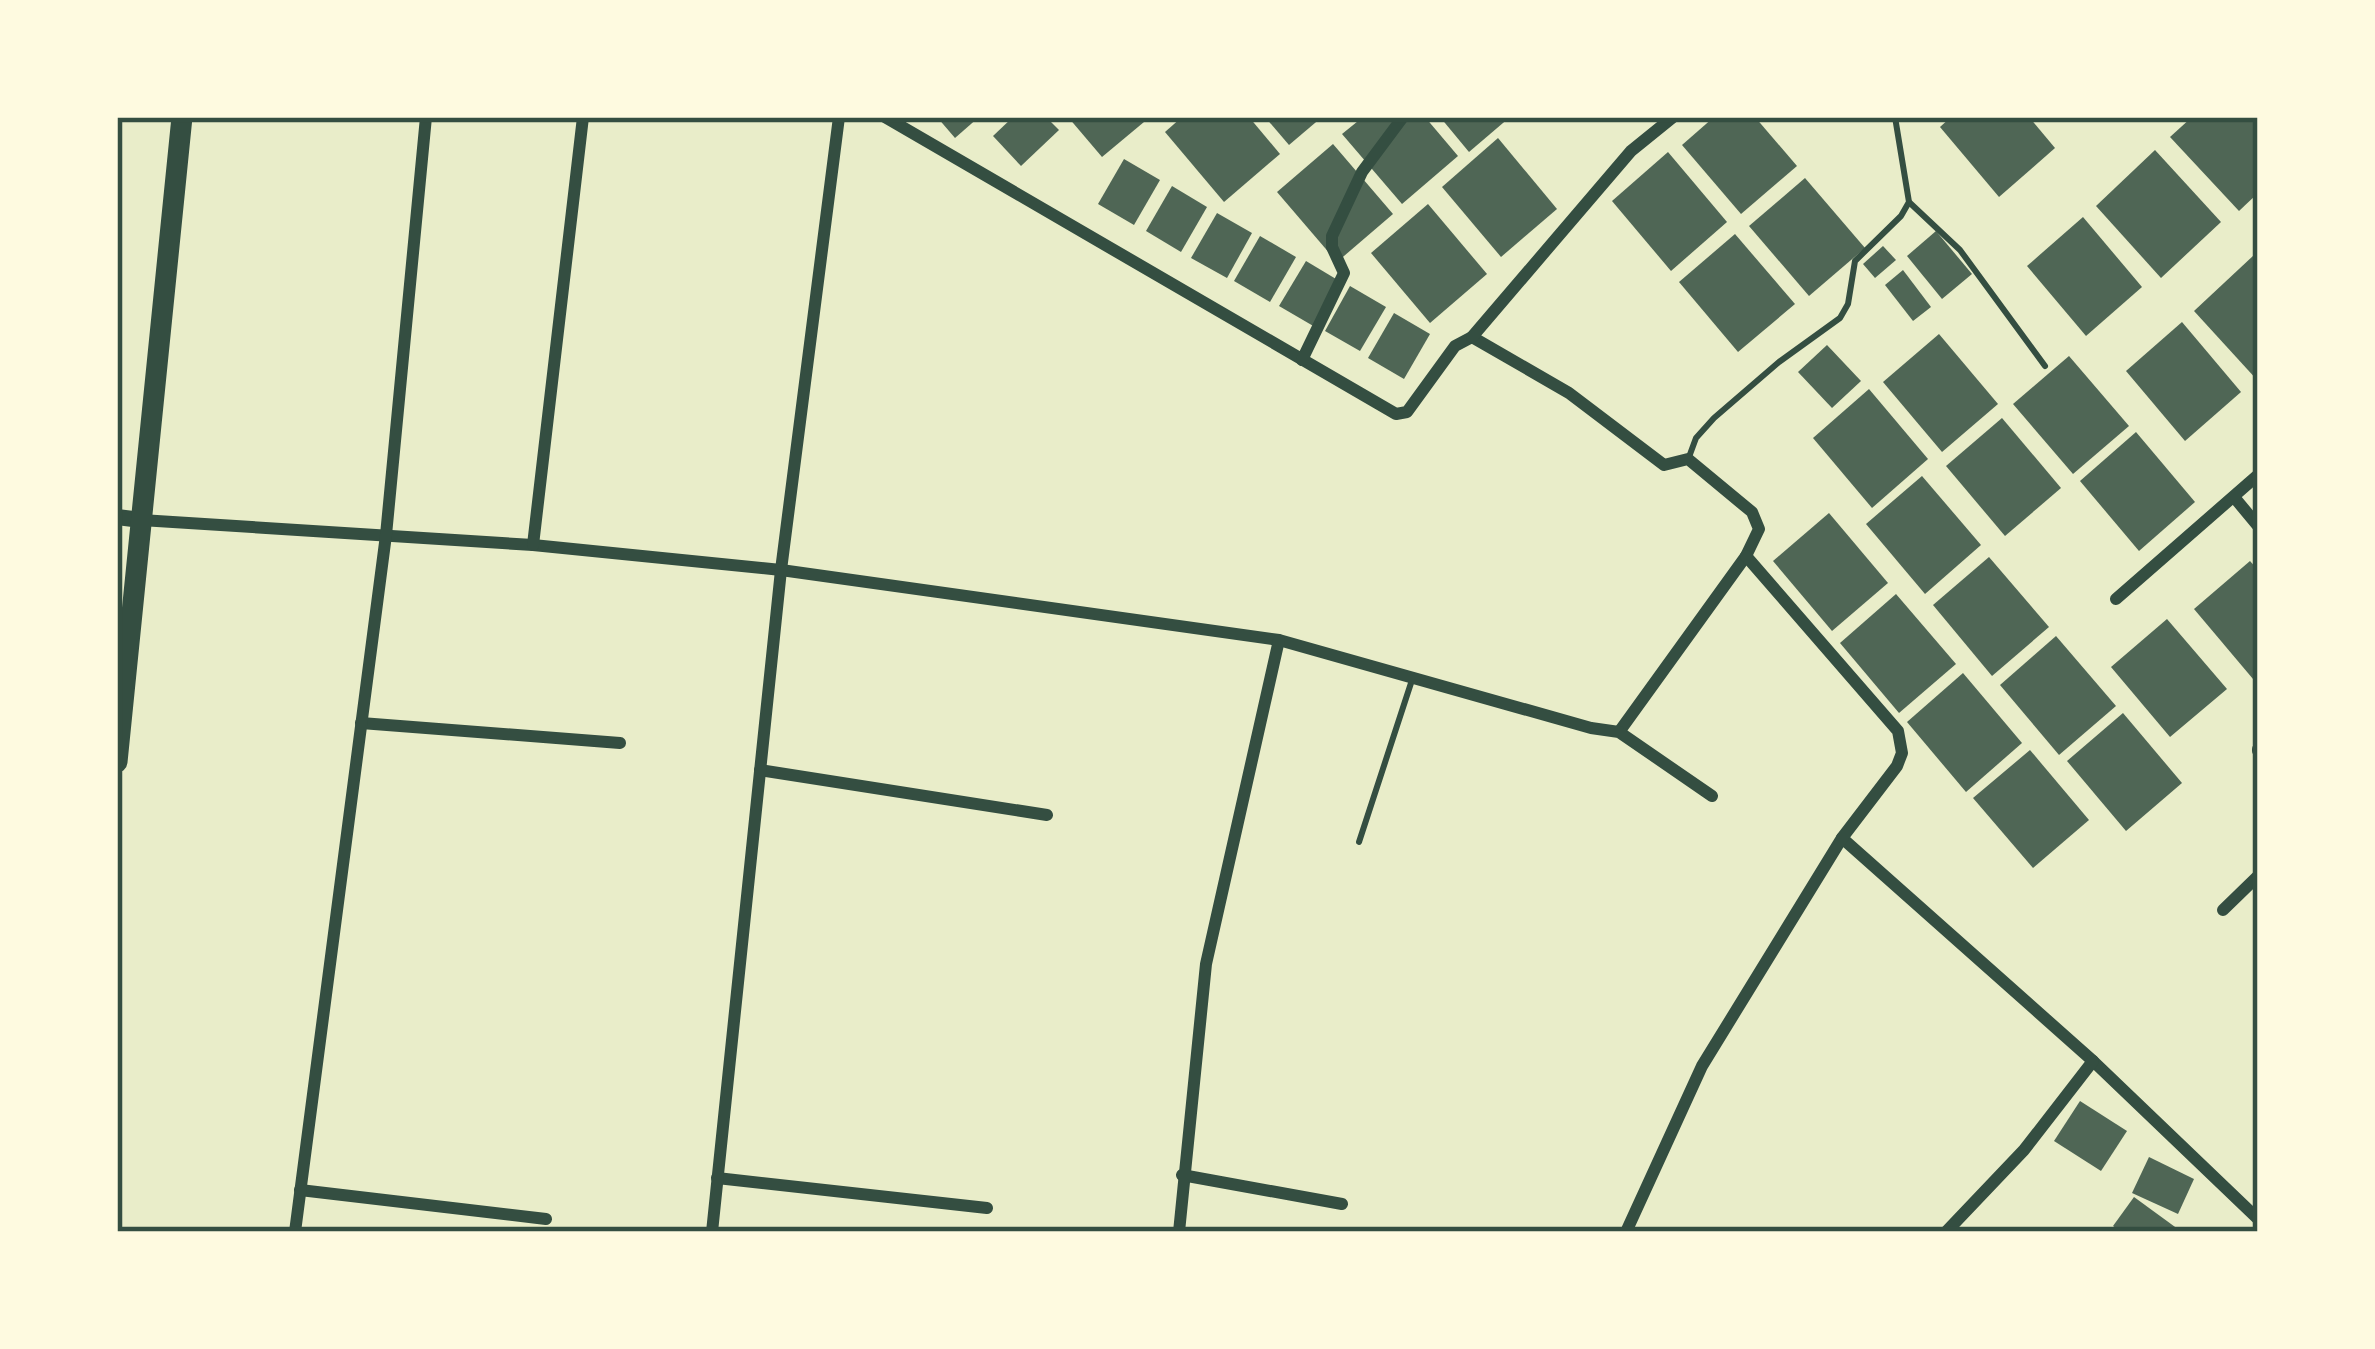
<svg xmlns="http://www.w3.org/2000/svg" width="2375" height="1349" viewBox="0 0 2375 1349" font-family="'Nunito Sans',sans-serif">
	<rect width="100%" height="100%" fill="#e9edc9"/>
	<!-- building -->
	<g fill="#4f6655">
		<polygon points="937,117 979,117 955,138"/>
		<polygon points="1013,117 1046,117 1059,130 1021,166 993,136"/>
		<polygon points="1068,117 1150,117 1102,157"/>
		<polygon points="1182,117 1249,117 1280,154 1224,202 1165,132"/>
		<polygon points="1265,117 1322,117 1289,145"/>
		<polygon points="1363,117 1425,117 1458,156 1402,204 1342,134"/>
		<polygon points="1440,117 1510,117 1469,152"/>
		<polygon points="1714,117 1755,117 1797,166 1741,214 1682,145"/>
		<polygon points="1951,117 2029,117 2055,148 1999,197 1940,127"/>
		<polygon points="2192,117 2254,117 2258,122 2258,193 2239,211 2170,137"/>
		<polygon points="1498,138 1557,209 1501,257 1442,187"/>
		<polygon points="1333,144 1393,214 1337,262 1277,192"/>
		<polygon points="2155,150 2221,222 2161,278 2096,206"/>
		<polygon points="1668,152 1727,222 1671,271 1612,201"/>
		<polygon points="1124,159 1160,180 1134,225 1098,204"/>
		<polygon points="1805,178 1865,248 1809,296 1749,226"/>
		<polygon points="1172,186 1207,207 1181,252 1146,231"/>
		<polygon points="1428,204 1487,274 1430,323 1371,253"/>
		<polygon points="1217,213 1252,233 1227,278 1191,258"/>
		<polygon points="2083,217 2142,287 2086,336 2027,266"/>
		<polygon points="1936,231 1972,274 1942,299 1907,256"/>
		<polygon points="1735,234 1795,304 1738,352 1679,282"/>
		<polygon points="1260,236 1296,257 1270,302 1234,281"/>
		<polygon points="1883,246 1896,260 1875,278 1863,264"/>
		<polygon points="2254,255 2258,259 2258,381 2194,311"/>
		<polygon points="1306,261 1341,282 1315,327 1279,306"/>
		<polygon points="1903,270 1931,307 1913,321 1885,285"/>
		<polygon points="1350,286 1386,307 1360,351 1325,331"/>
		<polygon points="1394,313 1430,334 1404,379 1368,358"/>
		<polygon points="2182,322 2241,392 2185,441 2126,371"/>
		<polygon points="1939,334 1998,404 1942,452 1883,382"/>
		<polygon points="1827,345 1861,381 1832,408 1798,372"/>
		<polygon points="2069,356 2129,426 2073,474 2013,404"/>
		<polygon points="1869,389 1928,459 1872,508 1813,438"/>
		<polygon points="2002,418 2061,488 2005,536 1946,466"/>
		<polygon points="2136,432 2195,502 2139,551 2080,481"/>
		<polygon points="1922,476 1981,545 1925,594 1866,524"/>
		<polygon points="1829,513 1888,583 1832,631 1773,561"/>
		<polygon points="1989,557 2049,627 1992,676 1933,605"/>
		<polygon points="2250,561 2258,570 2258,674 2253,679 2194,609"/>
		<polygon points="1896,594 1956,664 1899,713 1840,643"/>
		<polygon points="2167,619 2227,689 2170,737 2111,667"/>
		<polygon points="2056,636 2116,706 2059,755 2000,685"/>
		<polygon points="1963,673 2022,743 1966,792 1907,722"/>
		<polygon points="2123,713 2182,783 2126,831 2067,761"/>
		<polygon points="2030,750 2089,820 2033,868 1973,798"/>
		<polygon points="2080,1101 2127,1131 2101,1171 2054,1141"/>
		<polygon points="2149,1157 2194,1179 2178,1214 2132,1193"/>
		<polygon points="2134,1197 2182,1232 2121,1232 2113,1226"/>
	</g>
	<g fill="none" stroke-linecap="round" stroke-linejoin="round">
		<!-- service -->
		<g stroke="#344e41" stroke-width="6">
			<polyline points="1910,203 1960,250 2045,366"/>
			<polyline points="1689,457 1696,438 1714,418 1779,362 1840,318 1848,304 1855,261 1901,216 1909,202 1895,117"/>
			<polyline points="1359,842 1412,680"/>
		</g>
		<!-- minor -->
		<g stroke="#344e41" stroke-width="12">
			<polyline points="885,117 1396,414 1407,412 1455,346 1472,337 1569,393 1664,465 1688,459 1752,512 1759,529 1746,556 1619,732"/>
			<polyline points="1472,337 1631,151 1673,117"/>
			<polyline points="1302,360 1344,273 1332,247 1332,236 1362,172 1403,117"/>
			<polyline points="2234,497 2258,526"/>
			<polyline points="141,520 533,545 781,570 1279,640 1591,728 1619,732 1712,796"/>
			<polyline points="533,545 583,117"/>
			<polyline points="2116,599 2258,475"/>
			<polyline points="361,723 620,743"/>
			<polyline points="2258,749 2258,751"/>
			<polyline points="760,770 1047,815"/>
			<polyline points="1842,838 2093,1061 2258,1219"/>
			<polyline points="2223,910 2258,876"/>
			<polyline points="1182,1175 1342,1204"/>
			<polyline points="717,1178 987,1208"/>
			<polyline points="300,1190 546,1219"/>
			<polyline points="295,1232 386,535 426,117"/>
			<polyline points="712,1232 781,570 839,117"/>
			<polyline points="1179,1232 1206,964 1279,640"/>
			<polyline points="1626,1232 1702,1066 1842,838 1897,766 1902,753 1898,731 1746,556"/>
			<polyline points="1946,1232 2024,1150 2093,1061"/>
		</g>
		<!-- tertiary -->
		<polyline stroke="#344e41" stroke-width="16" points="117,517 141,520"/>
		<!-- primary -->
		<polyline stroke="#344e41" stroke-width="21" points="117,762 182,117"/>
	</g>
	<!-- border -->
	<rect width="2375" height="1349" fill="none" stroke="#fefae0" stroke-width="240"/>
	<rect x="120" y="120" width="2135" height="1109" fill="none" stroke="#344e41" stroke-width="4.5"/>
</svg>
